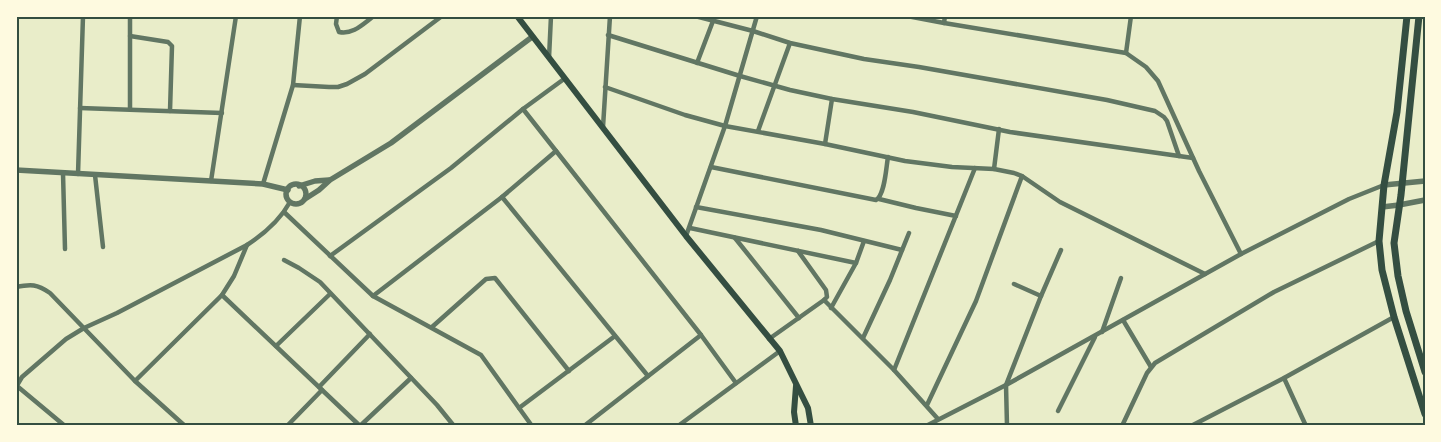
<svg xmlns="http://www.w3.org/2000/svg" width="1441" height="442" viewBox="0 0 1441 442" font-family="Signika,sans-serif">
	<rect width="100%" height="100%" fill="#e9edc9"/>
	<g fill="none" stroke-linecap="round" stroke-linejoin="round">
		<!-- minor -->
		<g stroke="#617663" stroke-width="4.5">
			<path d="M337 16 336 24 339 32C353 35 363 24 374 16"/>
			<polyline points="695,16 753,31 790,43 864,59 919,67 1107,100 1155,111 1164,117 1167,121 1179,156"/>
			<polyline points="907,16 944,23 945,16"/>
			<polyline points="944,23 1126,53 1146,67 1158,81 1199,171 1241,254"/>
			<polyline points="16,31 17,16"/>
			<polyline points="608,35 740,76 790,90 832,99 913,112 1010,132 1193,158"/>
			<polyline points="130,36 168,42 172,46 170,111"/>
			<polyline points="1126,53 1131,16"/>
			<polyline points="549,58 551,16"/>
			<polyline points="697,63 713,21"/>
			<polyline points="293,85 329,87 338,87 347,84 365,74 442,16"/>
			<polyline points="605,87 685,115 725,126 825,144 905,161 952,167 994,169 1014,173 1022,176 1060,202 1205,274"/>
			<polyline points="80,108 222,113"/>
			<polyline points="130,109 130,16"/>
			<polyline points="523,109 701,335 736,383"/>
			<polyline points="603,127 610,16"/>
			<polyline points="758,131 790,43"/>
			<polyline points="825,144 832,99"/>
			<path d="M711 167 876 200C885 195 886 168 888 157"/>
			<polyline points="994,169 999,129"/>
			<polyline points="63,173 65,249"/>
			<polyline points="78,174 83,16"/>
			<polyline points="95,175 103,247"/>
			<polyline points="211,181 236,16"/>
			<polyline points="263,184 293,85 300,16"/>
			<polyline points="502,197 648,376"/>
			<polyline points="879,199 916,208 956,216"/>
			<polyline points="696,207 821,230 902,250"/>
			<polyline points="284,212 373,296 481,355 532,426"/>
			<polyline points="690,228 856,263"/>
			<polyline points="686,236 725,126 757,16"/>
			<polyline points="735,238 799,318"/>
			<polyline points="330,256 451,168 523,109 564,79"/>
			<polyline points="284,260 299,268 320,282 437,405 454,426"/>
			<polyline points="1014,284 1041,296"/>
			<path d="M16 287C31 284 37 284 50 293L135 381 185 426"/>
			<polyline points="222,295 360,426"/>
			<polyline points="373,296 502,197 556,151"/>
			<polyline points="824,300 894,370 938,419"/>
			<polyline points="831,308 856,263 864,241"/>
			<polyline points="1123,320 1151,367"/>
			<polyline points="432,327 486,279 495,278 569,371"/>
			<polyline points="1102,332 1121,278"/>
			<polyline points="863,338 890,280 909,233"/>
			<polyline points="769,339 824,300 827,297 826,290 798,251"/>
			<polyline points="276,346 330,294"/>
			<polyline points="894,370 975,168"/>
			<polyline points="1284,378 1306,426"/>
			<polyline points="135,381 222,295 234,276 247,245"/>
			<polyline points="17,386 65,426"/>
			<path d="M16 387 22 377 66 339 84 328 117 313 247 245C264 234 280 220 290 202"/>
			<polyline points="319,387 370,334"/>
			<polyline points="927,405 976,301 1022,176"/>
			<polyline points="519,408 615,336"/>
			<polyline points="1058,411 1095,337"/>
			<polyline points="287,426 322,390"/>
			<polyline points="360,426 411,378"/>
			<polyline points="584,426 701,335"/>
			<polyline points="678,426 780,351"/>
			<polyline points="926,426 1006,385 1241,254 1349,199 1384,185"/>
			<polyline points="1007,426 1006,385 1041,296 1061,250"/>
			<polyline points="1122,426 1147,373 1155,363 1274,292 1379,241"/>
			<polyline points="1191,426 1284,378 1394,317"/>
		</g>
		<!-- tertiary -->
		<g stroke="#617663" stroke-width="5.5">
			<polyline points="16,170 263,184 288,190"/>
			<circle cx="296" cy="194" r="10"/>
			<polyline points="1384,185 1425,181"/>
			<polyline points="299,186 315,181 329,180"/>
			<polyline points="305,199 319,190 330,180 391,143 532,37"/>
			<polyline points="1382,207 1399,205 1425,200"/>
		</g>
		<!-- secondary -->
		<g stroke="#344e41" stroke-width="6">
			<polyline points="517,16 686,236 780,351 808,408 811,426"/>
			<polyline points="796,426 794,412 796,386"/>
		</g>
		<!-- primary -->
		<g stroke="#344e41" stroke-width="7">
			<polyline points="1407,16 1397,112 1384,185 1379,241 1382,270 1394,317 1425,414"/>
			<polyline points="1419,16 1401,195 1394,243 1398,276 1406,311 1425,372"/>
		</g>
	</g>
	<!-- border -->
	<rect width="1441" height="442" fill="none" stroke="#fefae0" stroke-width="35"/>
	<rect x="18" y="18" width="1406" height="406" fill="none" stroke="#344e41" stroke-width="2"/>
</svg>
